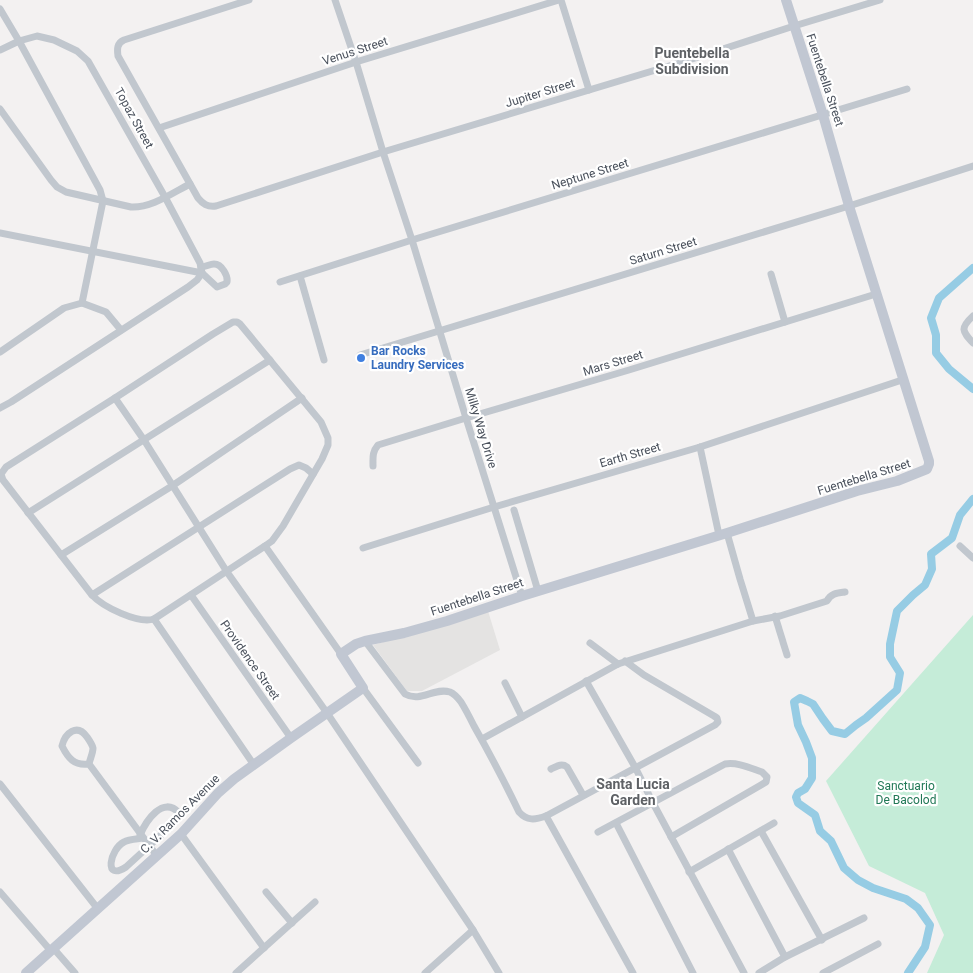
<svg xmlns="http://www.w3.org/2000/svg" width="973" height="973" viewBox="0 0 973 973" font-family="Roboto,sans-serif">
	<rect width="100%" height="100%" fill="#f3f1f1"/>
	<!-- education -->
	<polygon fill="#e4e3e2" points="488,611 500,650 422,691 407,691 373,645"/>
	<!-- green -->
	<polygon fill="#c5ecd8" points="973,615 973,973 927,973 944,935 925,893 869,866 826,781"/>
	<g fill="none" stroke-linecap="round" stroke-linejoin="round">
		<!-- canal -->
		<g stroke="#96cce4" stroke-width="8">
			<polyline points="973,268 939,298 931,318 936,335 936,353 949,369 973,389"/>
			<polyline points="908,973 925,947 930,925 918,908 906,899 873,888 858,880 844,868 831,841 820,831 815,815 798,803 796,797 798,793 805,789 812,778 812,758 806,742 798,725 794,702 800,698 807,701 813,704 823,719 832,731 845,734 856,725 866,718 897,690 900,673 890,657 890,644 897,611 913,595 925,585 932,569 931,554 952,538 960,515 973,499"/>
		</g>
		<!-- street -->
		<g stroke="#c1c7ce" stroke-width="7">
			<path d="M249 0 124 40C117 43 117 49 118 56L198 198C203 204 207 207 216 206L383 152 689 60 794 26 880 0"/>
			<polyline points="335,0 356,62 383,152 412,240 466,418 522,596"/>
			<polyline points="561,0 589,90"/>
			<polyline points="0,9 19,41 100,190 103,201 82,303"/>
			<polyline points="0,50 19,41 37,36 54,40 77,51 88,61 165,197 200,263 202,273"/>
			<path d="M0 109 51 180 57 187 66 192 131 207C152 208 172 193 190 184"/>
			<polyline points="159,128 356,62 559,0"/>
			<path d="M0 233 202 273 217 287 225 284 227 282C228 276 222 264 214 264 210 264 205 267 201 267"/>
			<polyline points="771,274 785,322"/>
			<polyline points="300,276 324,360"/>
			<polyline points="280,282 412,240 907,89"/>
			<path d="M973 316C960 328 962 331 973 343"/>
			<path d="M233 322H237L240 324 321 422 328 438V445L322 459 283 526 272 541 265 546 154 619C138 624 103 607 92 595L3 480 1 474 6 467 115 398 213 334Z"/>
			<polyline points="0,352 64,308 82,303 106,312 121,330"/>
			<polyline points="360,355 849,206 973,166"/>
			<polyline points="115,398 144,440 227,572 327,713 473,930 499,973"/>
			<polyline points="0,408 11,402 188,287 197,280 202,273"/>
			<polyline points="700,447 719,535"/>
			<path d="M373 466C373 458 372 452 378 445L466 418 629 370 876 294"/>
			<polyline points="514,510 538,591"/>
			<polyline points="28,513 270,360"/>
			<polyline points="727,533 740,579 753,621"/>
			<polyline points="265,546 341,654"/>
			<polyline points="960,546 973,558"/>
			<polyline points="363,548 494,507 700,447 902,380"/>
			<polyline points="61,555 172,486 302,398"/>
			<polyline points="92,595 290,469 299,465 306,468 313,474"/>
			<polyline points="191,595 291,738"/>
			<polyline points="775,616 787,655"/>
			<polyline points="154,619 254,765"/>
			<path d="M365 641 405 694C421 703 434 687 450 692 455 694 458 698 461 702 466 710 470 718 474 726 490 754 505 783 519 812 527 821 535 820 546 816L715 725 718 722 717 718 714 716 644 675 625 661"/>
			<polyline points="590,643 618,664"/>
			<polyline points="586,681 635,767 653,803 744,973"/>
			<polyline points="505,683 522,717"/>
			<polyline points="363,688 418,763"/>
			<path d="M482 739 618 664 753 621 780 616 827 601C831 593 838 593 845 592"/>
			<path d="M89 764C74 766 68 758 62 746 65 733 77 723 87 737 89 740 92 744 93 748 93 753 90 759 89 764L157 856"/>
			<path d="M551 769C557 766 562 763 567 767L583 795"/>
			<polyline points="0,784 98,909"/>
			<polyline points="546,816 633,973"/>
			<polyline points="616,823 693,973"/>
			<polyline points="761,831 822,940"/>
			<path d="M598 832 725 764C738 762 750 768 762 772L767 777 766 782 761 785 671 837"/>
			<polyline points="181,834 264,948"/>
			<path d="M140 835C146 821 163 795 179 813V817L174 823 126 867C103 882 110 849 124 842 129 839 137 839 143 838"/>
			<polyline points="728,849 785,957"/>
			<polyline points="689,872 774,823"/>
			<polyline points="0,892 51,951"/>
			<polyline points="266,892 292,923"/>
			<polyline points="54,949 75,973"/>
			<polyline points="236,973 315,902"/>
			<polyline points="425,973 473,930"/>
			<polyline points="759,973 785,957 864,918"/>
			<polyline points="823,973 878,944"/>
		</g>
		<!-- secondary -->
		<polyline stroke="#c1c7d2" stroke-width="10" points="26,973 181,834 218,793 234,779 291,738 363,688 341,654 356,644 365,641 404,633 447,621 522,596 727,533 857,491 897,481 927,469 929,464 929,461 849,206 823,115 786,0"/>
	</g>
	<!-- markers -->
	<circle fill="#3f7fe0" stroke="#fff" stroke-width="2" cx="361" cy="358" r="5"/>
	<g text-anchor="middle" stroke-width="4.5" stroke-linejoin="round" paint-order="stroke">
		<!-- street labels -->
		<g font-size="12" fill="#4b525d" stroke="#fff">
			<text transform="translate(355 51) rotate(-18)" y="4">Venus Street</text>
			<text transform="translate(825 80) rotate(72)" y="4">Fuentebella Street</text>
			<text transform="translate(540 93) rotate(-17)" y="4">Jupiter Street</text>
			<text transform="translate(134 118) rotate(61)" y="4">Topaz Street</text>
			<text transform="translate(590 174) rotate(-17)" y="4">Neptune Street</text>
			<text transform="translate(663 251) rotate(-17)" y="4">Saturn Street</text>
			<text transform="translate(613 363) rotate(-17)" y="4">Mars Street</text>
			<text transform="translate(481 428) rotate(73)" y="4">Milky Way Drive</text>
			<text transform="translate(630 455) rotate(-16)" y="4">Earth Street</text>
			<text transform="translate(864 477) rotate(-17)" y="4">Fuentebella Street</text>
			<text transform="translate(477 597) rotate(-18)" y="4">Fuentebella Street</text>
			<text transform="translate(250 660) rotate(55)" y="4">Providence Street</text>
			<text transform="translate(180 814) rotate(-45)" y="4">C. V. Ramos Avenue</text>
		</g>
		<!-- shop labels -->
		<g font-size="12" font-weight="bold" fill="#366cbe" stroke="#fff" text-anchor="start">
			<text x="371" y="355">Bar Rocks<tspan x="371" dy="14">Laundry Services</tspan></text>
		</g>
		<!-- park labels -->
		<g font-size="12" fill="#217856" stroke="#fff">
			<text x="906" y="790">Sanctuario<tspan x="906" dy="14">De Bacolod</tspan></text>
		</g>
		<!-- neighbourhood labels -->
		<g font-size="14" font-weight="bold" fill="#5e6165" stroke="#fff">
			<text x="692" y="58">Puentebella<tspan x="692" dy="16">Subdivision</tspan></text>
			<text x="633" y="789">Santa Lucia<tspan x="633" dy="16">Garden</tspan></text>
		</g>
	</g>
</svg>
